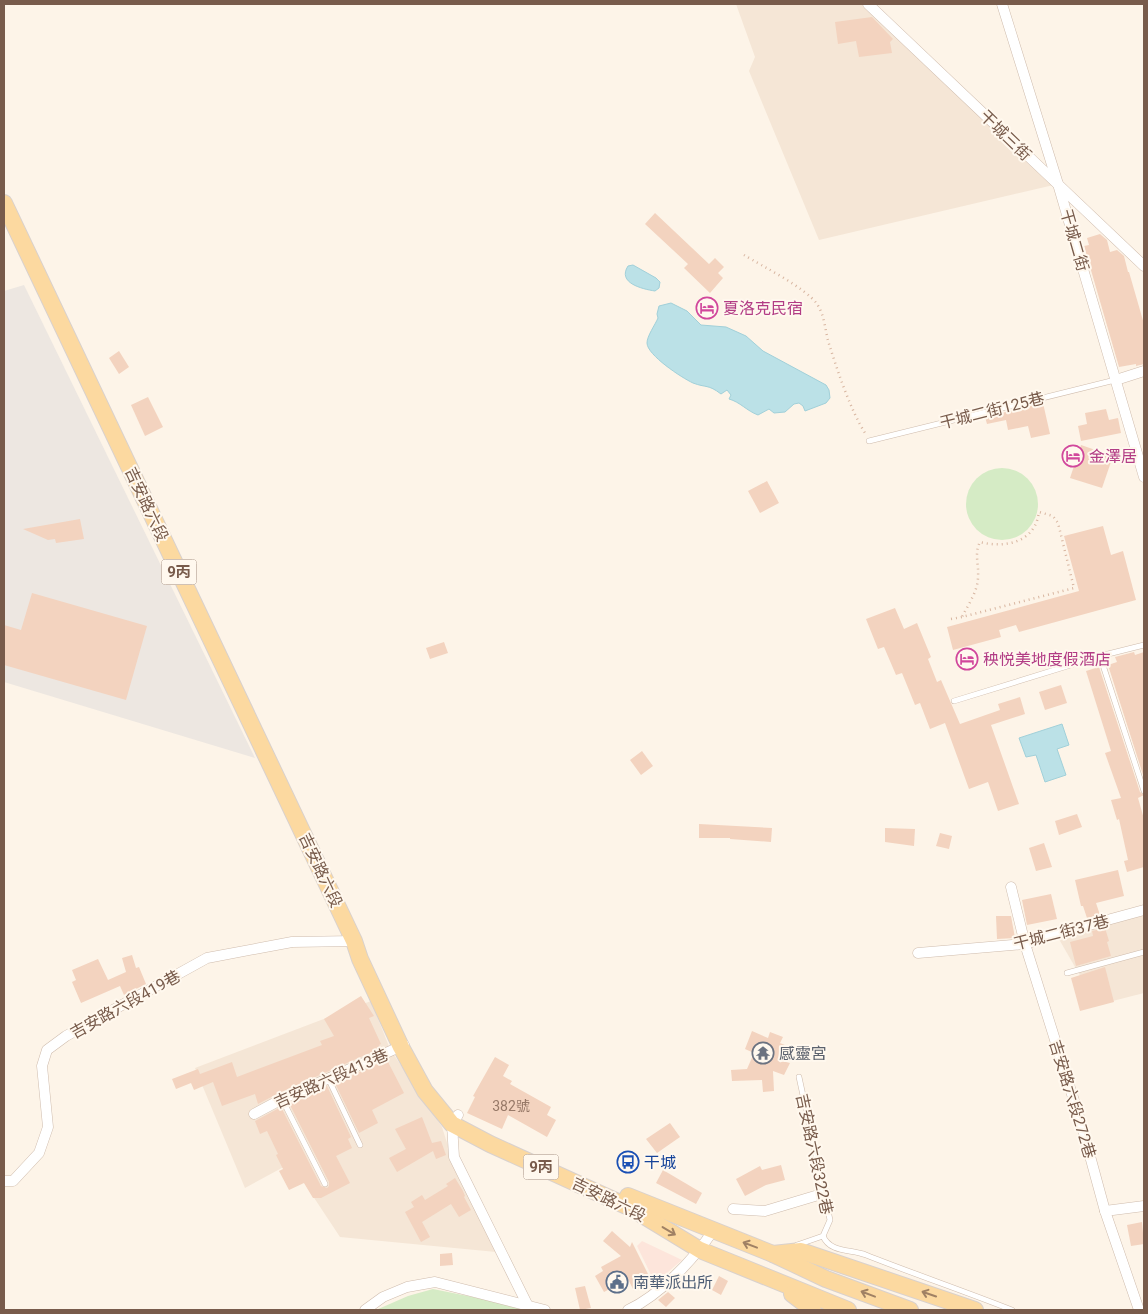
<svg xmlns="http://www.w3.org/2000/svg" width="1148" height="1314" viewBox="0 0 1148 1314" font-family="Roboto,'Noto Sans TC',sans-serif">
	<rect width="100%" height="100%" fill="#fdf4e8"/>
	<!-- residential -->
	<g fill="#f5e6d6">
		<polygon points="736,4 868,4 1058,184 819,240 749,71 755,57"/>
		<polygon points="1144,912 1144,993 1097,1005 1056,934"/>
		<polygon points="371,1001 390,1049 442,1127 454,1165 496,1252 340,1237 291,1163 245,1188 195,1068"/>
	</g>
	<!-- commercial -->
	<polygon fill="#fde5db" points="642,1241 682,1260 655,1283 637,1246"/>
	<!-- industrial -->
	<polygon fill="#ede7e1" points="24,285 255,758 4,682 4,291"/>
	<!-- green -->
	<g fill="#d5ebc5">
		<circle cx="1002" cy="504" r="36"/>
		<polygon points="433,1289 512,1305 524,1310 376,1310 408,1296"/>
	</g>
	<!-- water -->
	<g fill="#bbe1e7" stroke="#a1d0d9">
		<path d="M633 265 656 278 660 282 659 288 655 291C642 289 617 283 628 266Z"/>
		<path d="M671 303 687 311 701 325 726 327 746 336 763 351 826 385 829 390 830 398 826 403 805 411 803 406 799 403 794 404 785 412 774 413 769 409 758 415C747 411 740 402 729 399L731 395 727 390 721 394C708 384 706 388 693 383 682 378 647 355 647 343 647 336 655 325 658 318L657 314 659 306Z"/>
		<polygon points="1062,724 1069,745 1057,749 1066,775 1045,782 1036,755 1026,757 1019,738"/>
	</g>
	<!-- building -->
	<g fill="#f3d3bf">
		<polygon points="872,17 893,39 890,42 892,53 859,57 856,41 838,44 835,22"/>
		<polygon points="655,213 709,264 715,258 724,267 718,273 723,278 710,293 684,268 688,264 645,224"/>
		<polygon points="1100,234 1107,240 1110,252 1117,250 1124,256 1128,272 1129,272 1144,324 1144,364 1136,366 1136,364 1119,367 1084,246 1089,245 1087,238"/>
		<polygon points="119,351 129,367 119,374 109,358"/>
		<polygon points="148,397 163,427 145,436 131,405"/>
		<polygon points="1043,403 1050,434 1031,438 1028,426 1008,430 1006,420 987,424 985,417"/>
		<polygon points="1106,409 1109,420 1118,418 1121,433 1081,441 1078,426 1087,424 1085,413"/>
		<polygon points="1081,445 1113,456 1102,488 1070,478"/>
		<polygon points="767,481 779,503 760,513 748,491"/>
		<polygon points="80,519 84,539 56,543 55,539 48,540 23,529"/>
		<polygon points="1103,526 1111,555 1123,551 1136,600 1019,632 1016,625 999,630 1001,637 953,650 947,627 1079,591 1064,536"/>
		<polygon points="32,593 147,626 126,700 4,665 4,625 21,630"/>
		<polygon points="895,608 904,629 917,623 931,657 928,659 937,682 941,680 960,724 1000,710 998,704 1020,697 1025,714 991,725 1019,804 998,811 988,782 969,789 945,723 930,729 920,703 915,705 902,673 896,675 884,647 878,649 866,619"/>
		<polygon points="444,642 448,653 430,659 426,648"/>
		<polygon points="1134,652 1135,655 1144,652 1144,778 1108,665 1117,662 1115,657"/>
		<polygon points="1099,667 1140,792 1144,795 1138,798 1144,819 1144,867 1127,872 1124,861 1128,860 1119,819 1117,820 1111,800 1121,798 1105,753 1111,751 1086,671"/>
		<polygon points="1061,685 1067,703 1045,710 1039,692"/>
		<polygon points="642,751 653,766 641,775 630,760"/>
		<polygon points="1077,814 1082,827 1059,835 1055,821"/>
		<polygon points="699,824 772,828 771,842 730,839 730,838 699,838"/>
		<polygon points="885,828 915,829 914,846 885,842"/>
		<polygon points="940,833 952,836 949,849 936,846"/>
		<polygon points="1044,843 1052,867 1036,871 1029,848"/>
		<polygon points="1118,870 1124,896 1096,903 1100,915 1087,918 1083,906 1081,906 1075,880"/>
		<polygon points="1051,894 1057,919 1027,925 1022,900"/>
		<polygon points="996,916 1011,916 1015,938 997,939"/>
		<polygon points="1105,928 1109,941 1107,942 1111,956 1076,966 1070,942 1093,936 1092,931"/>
		<polygon points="132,955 136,968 139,967 146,984 124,995 120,986 81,1003 72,982 76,980 72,970 98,959 108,980 126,972 122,958"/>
		<polygon points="1105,967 1114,1002 1080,1011 1071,978"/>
		<polygon points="361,996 374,1016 369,1018 381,1044 379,1045 381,1048 279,1093 258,1104 255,1094 222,1106 213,1082 194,1090 191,1083 176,1089 172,1079 198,1069 200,1074 232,1062 237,1077 322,1045 320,1041 334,1036 324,1019"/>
		<polygon points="752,1031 768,1038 770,1032 783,1037 780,1043 792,1048 786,1062 790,1063 784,1075 773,1071 774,1091 763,1092 762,1080 732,1081 731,1070 747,1069 754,1053 745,1049"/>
		<polygon points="495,1057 509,1065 503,1076 512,1081 510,1084 551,1107 547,1115 556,1120 547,1137 508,1115 502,1129 467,1113 475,1097 473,1096"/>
		<polygon points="387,1060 404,1093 372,1110 378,1123 359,1133 335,1083"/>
		<polygon points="327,1086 351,1137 348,1139 352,1148 336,1156 350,1183 321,1198 313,1198 304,1183 289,1190 279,1171 283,1169 276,1155 278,1154 267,1131 260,1134 255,1121 281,1107 321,1186 327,1188 329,1186 329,1182 289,1103"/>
		<polygon points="422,1117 432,1143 441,1141 446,1155 436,1159 433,1151 397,1172 389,1158 406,1149 395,1129"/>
		<polygon points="670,1123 680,1137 657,1153 646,1139"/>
		<polygon points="781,1165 785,1180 766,1185 745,1196 736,1179 760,1166 762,1170"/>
		<polygon points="663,1170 702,1193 696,1204 656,1183"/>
		<polygon points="455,1178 463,1191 465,1196 464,1197 471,1210 459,1217 451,1204 422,1222 430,1237 421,1242 405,1212 414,1207 411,1202 422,1195 425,1200 448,1186 446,1184"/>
		<polygon points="1142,1222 1144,1244 1131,1246 1127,1225"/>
		<polygon points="612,1231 630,1247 632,1242 652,1282 634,1291 628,1279 604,1292 595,1276 603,1271 601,1267 621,1256 603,1241"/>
		<polygon points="452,1253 453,1265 440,1266 440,1254"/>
		<polygon points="719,1276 728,1281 721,1295 712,1290"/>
		<polygon points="585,1286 591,1308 580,1310 575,1288"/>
		<polygon points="668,1292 675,1298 666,1307 658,1300"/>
	</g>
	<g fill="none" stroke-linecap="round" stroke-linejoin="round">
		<!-- lane casing -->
		<g stroke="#cfbcad" stroke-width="6">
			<g id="lane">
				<polyline points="869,441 1115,380"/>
				<polyline points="1144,645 1100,656 1144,791"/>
				<polyline points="954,701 1100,656"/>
				<polyline points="1067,973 1144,952"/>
				<polyline points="328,1078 360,1145"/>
				<polyline points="282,1099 325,1184"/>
				<path d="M823 1236C830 1253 851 1249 866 1255 914 1274 964 1291 1012 1310"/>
				<polyline points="797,1245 823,1236 830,1220 799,1077"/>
			</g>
		</g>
		<!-- street casing -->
		<g stroke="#cfbcad" stroke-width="11">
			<g id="street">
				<polyline points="868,4 1144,266"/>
				<polyline points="1002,4 1058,184 1144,477"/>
				<polyline points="1116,380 1144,371"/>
				<polyline points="1011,887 1025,944 1081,1123 1105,1211 1139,1310"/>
				<polyline points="918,953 1025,944 1056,934 1144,910"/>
				<polyline points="254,1114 282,1099 404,1045"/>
				<polyline points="458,1115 452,1124 454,1157 527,1304"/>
				<polyline points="4,1181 13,1181 39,1153 48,1127 42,1066 47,1050 66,1036 207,958 292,942 354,941"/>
				<polyline points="733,1209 765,1211 825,1193"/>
				<polyline points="1105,1211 1144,1206"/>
				<polyline points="365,1310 383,1297 407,1287 435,1282 545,1310"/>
				<path d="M628 1310C660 1295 693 1260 713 1231"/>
			</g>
		</g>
		<!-- primary casing -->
		<g stroke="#d9d1cd" stroke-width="18">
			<g id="primary">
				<polyline points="4,203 354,941 360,959 401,1047 425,1091 452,1124 490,1144 631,1208 700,1250 848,1310"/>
				<polyline points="628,1196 773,1254 826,1279 910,1310"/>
				<polyline points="773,1254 801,1251 975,1310"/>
				<polyline points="792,1294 813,1310"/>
			</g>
		</g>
		<!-- path -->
		<g stroke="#d8b6a1" stroke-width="2.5" stroke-dasharray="1 4" stroke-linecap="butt">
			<path d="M744 255C762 266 806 288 817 304 825 316 825 331 829 344 838 372 850 409 865 433"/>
			<path d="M951 619 962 617 1074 588 1058 523 1053 516 1039 512C1038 517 1037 523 1034 527 1024 545 998 547 980 542 974 554 979 564 978 577 978 591 968 605 962 617"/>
		</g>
		<!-- lane -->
		<use href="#lane" stroke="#fff" stroke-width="5"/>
		<!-- street -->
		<use href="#street" stroke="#fff" stroke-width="10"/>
		<!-- primary -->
		<use href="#primary" stroke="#fcd9a0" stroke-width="16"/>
	</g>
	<!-- one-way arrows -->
	<defs><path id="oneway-shaft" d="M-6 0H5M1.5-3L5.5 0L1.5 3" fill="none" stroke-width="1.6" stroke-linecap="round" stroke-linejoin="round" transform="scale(1.25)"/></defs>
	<g stroke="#a08164">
		<use href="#oneway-shaft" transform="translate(669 1231) rotate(31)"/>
		<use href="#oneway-shaft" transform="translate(750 1245) rotate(-159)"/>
		<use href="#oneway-shaft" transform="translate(868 1294) rotate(-159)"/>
		<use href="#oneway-shaft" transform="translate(929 1294) rotate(-161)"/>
	</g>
	<!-- icons -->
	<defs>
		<g id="hotel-ring" transform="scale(1.125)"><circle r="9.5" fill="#fff8ee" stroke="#d1479c" stroke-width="1.5"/><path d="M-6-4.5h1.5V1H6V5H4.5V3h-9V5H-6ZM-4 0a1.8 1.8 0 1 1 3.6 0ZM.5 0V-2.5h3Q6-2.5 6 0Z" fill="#d1479c"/></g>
		<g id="temple-ring" transform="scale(1.125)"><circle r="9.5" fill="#fff8ee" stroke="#6b7280" stroke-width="1.5"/><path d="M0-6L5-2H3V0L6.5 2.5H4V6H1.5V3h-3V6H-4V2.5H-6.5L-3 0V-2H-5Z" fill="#6b7280"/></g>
		<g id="bus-ring" transform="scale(1.125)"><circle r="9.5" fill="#fff8ee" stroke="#1a4fb4" stroke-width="1.5"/><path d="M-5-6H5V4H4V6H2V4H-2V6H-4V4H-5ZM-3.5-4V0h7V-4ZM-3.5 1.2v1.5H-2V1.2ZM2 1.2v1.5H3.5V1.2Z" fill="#1a4fb4"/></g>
		<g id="civic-ring" transform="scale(1.125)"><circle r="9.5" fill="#fff8ee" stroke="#5c6f8a" stroke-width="1.5"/><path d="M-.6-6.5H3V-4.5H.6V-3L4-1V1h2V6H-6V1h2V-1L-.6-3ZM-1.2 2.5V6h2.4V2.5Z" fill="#5c6f8a"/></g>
	</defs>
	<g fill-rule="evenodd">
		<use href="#hotel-ring" x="707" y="308"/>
		<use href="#hotel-ring" x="1073" y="456"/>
		<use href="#hotel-ring" x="967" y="659"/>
		<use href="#temple-ring" x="763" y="1053"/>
		<use href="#bus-ring" x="628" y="1162"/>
		<use href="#civic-ring" x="617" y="1282"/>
	</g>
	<g text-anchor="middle" stroke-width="4" stroke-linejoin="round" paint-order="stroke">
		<!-- number labels -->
		<g font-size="14" fill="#977968">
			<text x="511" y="1111">382號</text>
		</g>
		<!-- shield labels -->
		<g fill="#fff8ee" stroke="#a08a7c" stroke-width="1">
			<rect x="161.5" y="559.5" width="35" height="25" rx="4"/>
			<rect x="523.5" y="1154.5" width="35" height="25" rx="4"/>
		</g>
		<g font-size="15" font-weight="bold" fill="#785b4b">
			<text x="179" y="577">9丙</text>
			<text x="541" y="1172">9丙</text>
		</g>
		<!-- street labels -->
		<g font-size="16" fill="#785b4b" stroke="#fff8ee">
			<text transform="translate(1006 135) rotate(44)" y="6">干城三街</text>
			<text transform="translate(1075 240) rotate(74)" y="6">干城二街</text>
			<text transform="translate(992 410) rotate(-14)" y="6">干城二街125巷</text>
			<text transform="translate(147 504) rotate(65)" y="6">吉安路六段</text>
			<text transform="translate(321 870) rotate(65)" y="6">吉安路六段</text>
			<text transform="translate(1061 932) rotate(-14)" y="6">干城二街37巷</text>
			<text transform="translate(125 1004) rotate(-29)" y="6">吉安路六段419巷</text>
			<text transform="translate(331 1078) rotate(-24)" y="6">吉安路六段413巷</text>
			<text transform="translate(1073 1099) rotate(73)" y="6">吉安路六段272巷</text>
			<text transform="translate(815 1154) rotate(78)" y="6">吉安路六段322巷</text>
			<text transform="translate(609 1199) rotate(26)" y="6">吉安路六段</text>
		</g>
		<!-- hotel labels -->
		<g font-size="16" fill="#b23c85" stroke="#fff8ee" text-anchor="start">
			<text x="723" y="314">夏洛克民宿</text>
			<text x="1089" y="462">金澤居</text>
			<text x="983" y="665">秧悦美地度假酒店</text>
		</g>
		<!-- worship labels -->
		<g font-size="16" fill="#5b616d" stroke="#fff8ee" text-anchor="start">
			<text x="779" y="1059">感靈宮</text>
		</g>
		<!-- transit labels -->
		<g font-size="16" fill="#164399" stroke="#fff8ee" text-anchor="start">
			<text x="644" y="1168">干城</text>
		</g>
		<!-- service labels -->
		<g font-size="16" fill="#4e5e75" stroke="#fff8ee" text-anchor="start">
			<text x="633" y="1288">南華派出所</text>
		</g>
	</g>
	<!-- border -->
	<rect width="1148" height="1314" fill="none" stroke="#785b4b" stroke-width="10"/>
</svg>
